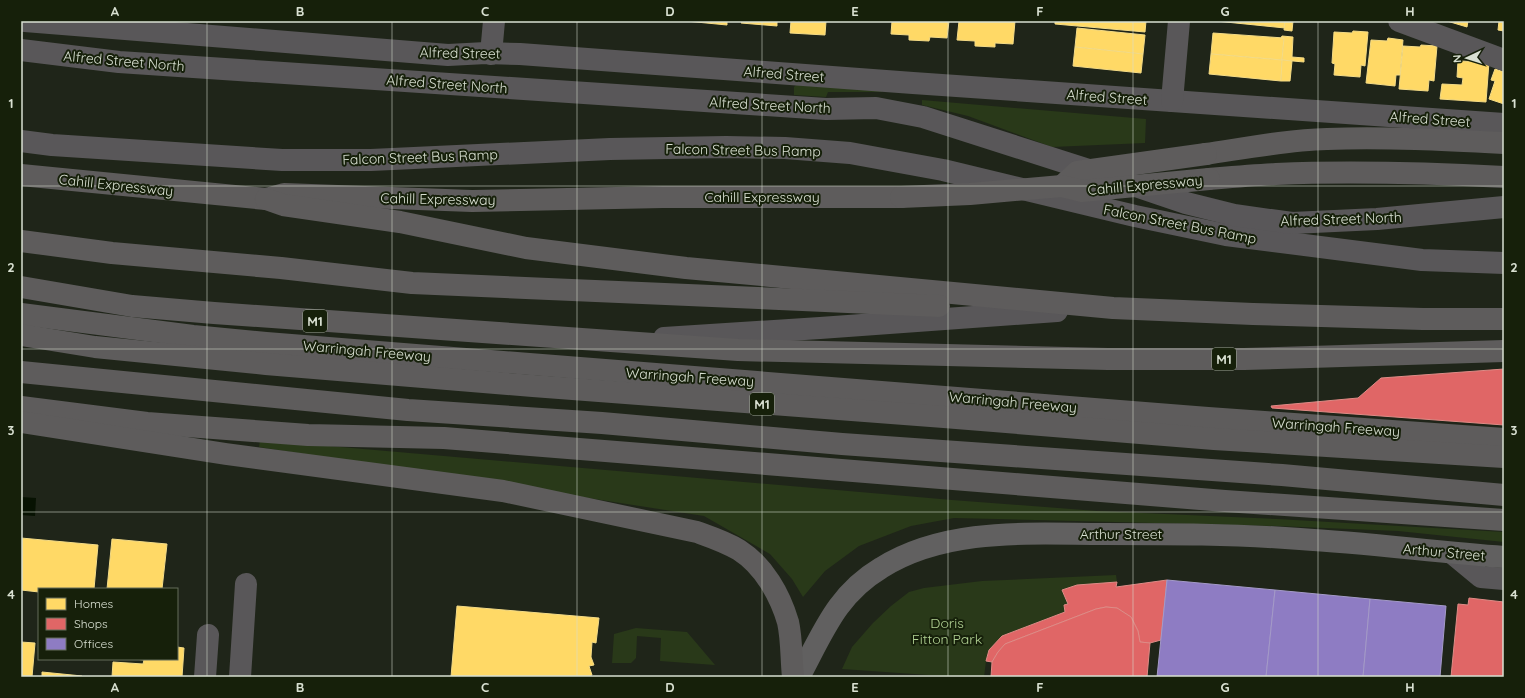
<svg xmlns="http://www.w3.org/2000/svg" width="1525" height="698" viewBox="0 0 1525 698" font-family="Quicksand,sans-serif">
	<rect width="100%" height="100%" fill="#1f2519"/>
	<!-- green -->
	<g fill="#293919">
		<polygon points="799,82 883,85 882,92 828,92 826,97 794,95 794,87"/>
		<polygon points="922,100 1146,119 1145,143 1052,147 968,116 922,105"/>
		<polygon points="260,440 952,500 1097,511 1277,519 1504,532 1504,542 1398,531 1277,526 954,518 911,526 859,546 825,571 803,597 792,579 770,554 704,516 259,447"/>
		<polygon points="1116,575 1117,582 1063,590 1068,604 1064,605 1065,612 1002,636 989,650 986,661 984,677 957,677 842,669 852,647 873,623 891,606 909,592 924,588 982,581"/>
		<polygon points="636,628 687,632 715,665 660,661 661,638 637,636 636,658 631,663 612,663 614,634"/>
	</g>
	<!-- water -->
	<polygon fill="#071202" points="21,497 36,498 35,516 21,515"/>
	<!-- homes -->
	<g fill="#ffd966" stroke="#f4db86">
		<polygon points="686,21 727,21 727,25"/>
		<polygon points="742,21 777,21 777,26 741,23"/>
		<polygon points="791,21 826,21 825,35 790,33"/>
		<polygon points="892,21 949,21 947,38 930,37 929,41 909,40 909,35 891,34"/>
		<polygon points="959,21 1015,21 1013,44 995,43 995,47 975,46 975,41 957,40"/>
		<polygon points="1055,21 1146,21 1145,32 1055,24"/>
		<polygon points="1216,21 1285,21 1285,28"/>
		<polygon points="1285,21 1293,21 1292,31 1284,30"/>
		<polygon points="1447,21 1468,21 1467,27"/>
		<polygon points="1499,21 1504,21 1504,31 1498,30"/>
		<polygon points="1077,28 1145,35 1143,54 1075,47"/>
		<polygon points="1353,31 1368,32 1365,66 1361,65 1360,77 1334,75 1335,64 1332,63 1334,32 1352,33"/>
		<polygon points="1213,33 1284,38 1282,60 1211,54"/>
		<polygon points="1282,36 1293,37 1292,57 1304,58 1304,62 1282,60 1284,38 1281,38"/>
		<polygon points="1388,38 1403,40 1400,75 1396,75 1395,86 1366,83 1371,40 1387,41"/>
		<polygon points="1421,45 1437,46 1434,81 1429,80 1428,91 1399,89 1403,46 1420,47"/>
		<polygon points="1075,47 1143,54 1141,73 1073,66"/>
		<polygon points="1211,54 1282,60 1281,81 1209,74"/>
		<polygon points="1282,60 1292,61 1290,81 1281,81"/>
		<polygon points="1458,61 1489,62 1486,102 1440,99 1442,84 1462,85 1463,78 1457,77"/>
		<polygon points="1495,69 1504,72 1504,104 1489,99 1495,81 1491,80"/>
		<polygon points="21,538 98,545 94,589 39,589 39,592 21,590"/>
		<polygon points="112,539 167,544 162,589 107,589"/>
		<polygon points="457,606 599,618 596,643 592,642 591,657 594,665 589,666 592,675 588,677 451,677"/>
		<polygon points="21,642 35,643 32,677 21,677"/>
		<polygon points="177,647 184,648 182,677 112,677 113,662 143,664 144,660 134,659 177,659"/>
		<polygon points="42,672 82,676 82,677 42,677"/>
	</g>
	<!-- shops -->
	<g fill="#e06666" stroke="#de8b86">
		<polygon points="1504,369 1504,425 1272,408 1271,406 1358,398 1381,378"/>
		<polygon points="1167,580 1161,640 1150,643 1140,642 1138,631 1131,617 1117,608 1106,607 1096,609 1005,644 998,652 992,662 986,661 989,650 1002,636 1065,612 1064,605 1068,604 1062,590 1077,585 1117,582 1116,587"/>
		<polygon points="1469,598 1504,602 1504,677 1451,677 1458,604 1468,605"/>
		<polygon points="1106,607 1117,608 1131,617 1138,631 1140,642 1150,643 1147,677 991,677 992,662 998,652 1005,644 1096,609"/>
	</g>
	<!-- offices -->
	<g fill="#8e7cc3" stroke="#a49ac8">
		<polygon points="1167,580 1275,590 1266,677 1157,677"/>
		<polygon points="1275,590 1370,599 1363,677 1266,677"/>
		<polygon points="1370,599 1446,606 1440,677 1363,677"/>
	</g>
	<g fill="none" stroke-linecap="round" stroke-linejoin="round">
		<!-- minor -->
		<g stroke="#595759" stroke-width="22">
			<polyline points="25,21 448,55 486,53 520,54 913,83 1504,124"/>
			<polyline points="1399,21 1504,60"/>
			<polyline points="21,50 119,62 826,109 876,108 923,117 1098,173"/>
			<polyline points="491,54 494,21"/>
			<polyline points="1172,101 1179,21"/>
			<polyline points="21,141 52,145 282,160 371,160 610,149 726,147 785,148 850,153 943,170 1135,216 1226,235 1422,260 1504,263"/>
			<polyline points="1133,185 1186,203 1234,215 1292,223 1377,219 1504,207"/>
			<polyline points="664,338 820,328 1057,311"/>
			<polyline points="1452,553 1481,577 1504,579"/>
			<polyline points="205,677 208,635"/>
			<polyline points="240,677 246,584"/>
		</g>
		<!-- major -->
		<path stroke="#616060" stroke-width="22" d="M799 677C823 633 836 595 881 568 946 527 1030 534 1103 534 1169 534 1235 534 1300 539 1368 543 1436 552 1504 557"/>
		<!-- highway -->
		<g stroke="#5e5c5c" stroke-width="22">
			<path d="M1206 154C1246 148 1287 140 1327 139 1386 137 1445 140 1504 143"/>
			<polyline points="21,175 266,199 284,194 472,201 663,197 901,197"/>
			<path d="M1209 179C1232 177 1254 175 1276 174 1352 171 1428 173 1504 177"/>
			<polyline points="266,199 283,205 400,222 526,248 686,268 1113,308 1253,314 1423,319 1504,319"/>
			<polyline points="21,241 112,253 281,268 412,283 939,306"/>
			<polyline points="21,287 132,306 214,313 738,350 1108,359 1244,359 1504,351"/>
			<polyline points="21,314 193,336 266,343 1208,418 1504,439"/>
			<polyline points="21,335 95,347 266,364 533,386 944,417 1214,439 1504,457"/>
			<polyline points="21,372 408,410 602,423 842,444 1282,475 1504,495"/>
			<polyline points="21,407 147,423 308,435 444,438 1225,501 1504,520"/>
			<path d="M21 422 226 454 503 491 697 532C711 537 726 542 739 550 764 566 780 595 788 622 792 640 791 659 793 677"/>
		</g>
		<!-- highway-bridge -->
		<g stroke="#5e5c5c" stroke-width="22">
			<polyline points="1062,186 1077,172 1206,154"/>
			<polyline points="901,197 970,194 1062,186 1082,191 1209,179"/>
		</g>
	</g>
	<!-- grid -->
	<path fill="none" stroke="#d9e0d2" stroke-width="1" stroke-opacity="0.55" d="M207 21V677M392 21V677M577 21V677M762 21V677M948 21V677M1133 21V677M1318 21V677M21 186H1504M21 349H1504M21 512H1504"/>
	<g text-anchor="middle" stroke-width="4" stroke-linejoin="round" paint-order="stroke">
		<!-- shield labels -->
		<g fill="#16200a" stroke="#9ea696" stroke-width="1">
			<rect x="303" y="310" width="24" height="22" rx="3"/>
			<rect x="1212" y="348" width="24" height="22" rx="3"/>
			<rect x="750" y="393" width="24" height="22" rx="3"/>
		</g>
		<g font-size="13" font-weight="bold" fill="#d9e0d2">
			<text x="315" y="326">M1</text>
			<text x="1224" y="364">M1</text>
			<text x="762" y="409">M1</text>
		</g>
		<!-- street labels -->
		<g font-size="14" fill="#d9e0d2" stroke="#16200a">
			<text transform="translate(460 53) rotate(1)" y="5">Alfred Street</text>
			<text transform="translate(124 61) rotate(5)" y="5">Alfred Street North</text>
			<text transform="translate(784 74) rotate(4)" y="5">Alfred Street</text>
			<text transform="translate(447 84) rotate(4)" y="5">Alfred Street North</text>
			<text transform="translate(1107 97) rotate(4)" y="5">Alfred Street</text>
			<text transform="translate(770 105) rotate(3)" y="5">Alfred Street North</text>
			<text transform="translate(1430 119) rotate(4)" y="5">Alfred Street</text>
			<text transform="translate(743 150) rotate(1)" y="5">Falcon Street Bus Ramp</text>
			<text transform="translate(420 157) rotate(-2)" y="5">Falcon Street Bus Ramp</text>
			<text transform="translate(116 185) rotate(6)" y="5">Cahill Expressway</text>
			<text transform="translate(1145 185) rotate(-5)" y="5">Cahill Expressway</text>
			<text x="762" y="202">Cahill Expressway</text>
			<text transform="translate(438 199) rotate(1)" y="5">Cahill Expressway</text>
			<text transform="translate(1341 219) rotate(-2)" y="5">Alfred Street North</text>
			<text transform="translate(1180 224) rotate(11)" y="5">Falcon Street Bus Ramp</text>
			<text transform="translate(367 351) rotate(5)" y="5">Warringah Freeway</text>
			<text transform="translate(690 377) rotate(4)" y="5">Warringah Freeway</text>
			<text transform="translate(1013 402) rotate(5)" y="5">Warringah Freeway</text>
			<text transform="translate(1336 427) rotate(4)" y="5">Warringah Freeway</text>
			<text x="1121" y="539">Arthur Street</text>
			<text transform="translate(1444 552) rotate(5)" y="5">Arthur Street</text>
		</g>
		<!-- park labels -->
		<g font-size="14" fill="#b2d294" stroke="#16200a">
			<text x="947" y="628">Doris<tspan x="947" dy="16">Fitton Park</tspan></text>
		</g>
	</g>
	<!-- border -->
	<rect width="1525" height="698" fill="none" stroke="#16200a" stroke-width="44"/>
	<!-- legend -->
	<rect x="38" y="588" width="140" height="72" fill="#16200a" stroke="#646d5a"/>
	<rect x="46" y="598" width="20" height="12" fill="#ffd966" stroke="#646d5a"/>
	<text x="74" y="608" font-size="12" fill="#d9e0d2">Homes</text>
	<rect x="46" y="618" width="20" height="12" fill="#e06666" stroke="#646d5a"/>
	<text x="74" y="628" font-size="12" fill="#d9e0d2">Shops</text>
	<rect x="46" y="638" width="20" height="12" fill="#8e7cc3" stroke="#646d5a"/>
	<text x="74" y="648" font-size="12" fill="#d9e0d2">Offices</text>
	<!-- north arrow -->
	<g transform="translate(1467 58) rotate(266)" stroke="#16200a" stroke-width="3" paint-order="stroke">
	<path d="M0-3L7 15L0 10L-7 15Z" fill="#d9e0d2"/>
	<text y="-6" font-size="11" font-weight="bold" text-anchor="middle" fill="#d9e0d2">N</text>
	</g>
	<rect x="22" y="22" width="1481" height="654" fill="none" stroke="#d9e0d2" stroke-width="1.5"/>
	<g font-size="13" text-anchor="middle" font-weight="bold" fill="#d9e0d2">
		<text x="115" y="16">A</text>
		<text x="300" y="16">B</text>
		<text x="485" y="16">C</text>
		<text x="670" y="16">D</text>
		<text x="855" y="16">E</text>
		<text x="1040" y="16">F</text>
		<text x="1225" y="16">G</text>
		<text x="1410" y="16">H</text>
		<text x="11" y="108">1</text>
		<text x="1514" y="108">1</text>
		<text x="11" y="272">2</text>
		<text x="1514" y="272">2</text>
		<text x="11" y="435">3</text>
		<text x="1514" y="435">3</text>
		<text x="11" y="599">4</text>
		<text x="1514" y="599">4</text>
		<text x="115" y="692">A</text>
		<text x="300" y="692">B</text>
		<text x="485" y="692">C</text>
		<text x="670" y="692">D</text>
		<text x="855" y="692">E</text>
		<text x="1040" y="692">F</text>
		<text x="1225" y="692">G</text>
		<text x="1410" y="692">H</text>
	</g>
</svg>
